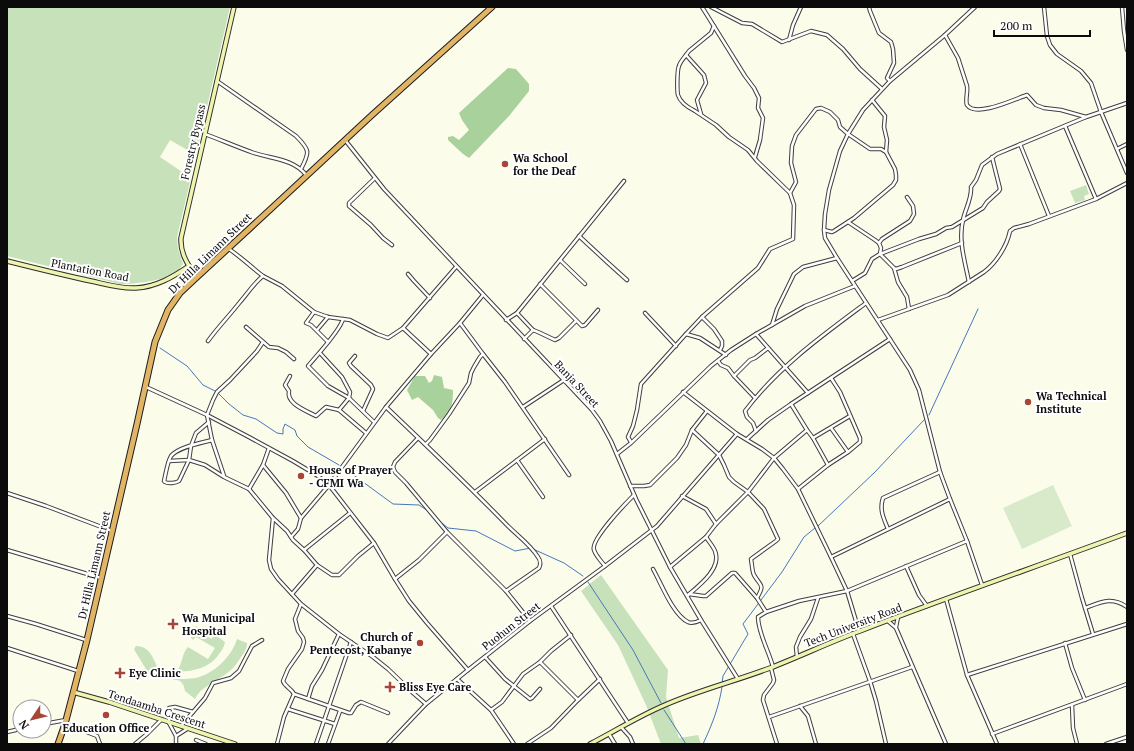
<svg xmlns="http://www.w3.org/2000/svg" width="1134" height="751" viewBox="0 0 1134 751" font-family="'PT Serif',serif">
	<rect width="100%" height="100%" fill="#fcfceb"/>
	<!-- green -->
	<g fill="#c7e2ba">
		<path d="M7 7H230L196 155 170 140 160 157 191 178 177 237 178 248 183 264C181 266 179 270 177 271 165 281 135 284 120 284L7 256Z"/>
		<polygon points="1086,185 1089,194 1084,196 1085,200 1075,203 1070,191"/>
		<polygon points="601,575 668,670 666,697 679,738 698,735 701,744 661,744 646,705 618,645 581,591"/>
		<path d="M196 626 211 639 215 635 225 642C224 647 222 650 219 654 209 669 193 671 176 672 183 665 181 654 188 647L208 659 215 648 196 637 193 640 188 634Z"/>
		<path d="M237 639 247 643C247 649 244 653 241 657 238 662 235 666 231 670 223 677 212 682 203 689 200 691 197 695 195 699L185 691C184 684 181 679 172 680L174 679C181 679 189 679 196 678 214 674 232 656 237 639Z"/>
		<path d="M136 646C140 646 143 647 146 649 152 653 159 669 159 676L158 677H152L149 674 135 651 134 649Z"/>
	</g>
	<!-- forest -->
	<g fill="#a9d19b">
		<polygon points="508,68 516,69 529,84 529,91 509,116 469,158 463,154 448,140 448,137 453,136 459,140 469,130 462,120 459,113"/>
		<path d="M434 375 442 377 444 388 453 390C453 403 452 412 441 420L438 418 433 410 418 397 412 400 407 390 415 376H425L429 383 432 381Z"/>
	</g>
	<!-- pitch -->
	<polygon fill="#d9eaca" points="1053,485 1072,526 1022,549 1003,508"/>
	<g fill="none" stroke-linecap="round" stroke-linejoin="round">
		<!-- stream -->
		<g stroke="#4777bb" stroke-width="1">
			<polyline points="160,348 187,366 203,385 217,392 229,404 243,415 256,419 277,433 283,434 283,429 285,424 295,430 297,436 308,447 339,465"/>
			<polyline points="929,415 978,309"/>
			<polyline points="344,468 393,504 419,505 428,511"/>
			<polyline points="438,520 448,528 476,531 515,551 531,548"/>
			<polyline points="818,526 875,472 924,420"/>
			<polyline points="533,549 564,563 583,576"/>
			<polyline points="588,582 633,650 661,703"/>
			<polyline points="722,684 723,676 748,634 743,624 782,572 804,537 815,528"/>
			<polyline points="664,710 686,744"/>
			<path d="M703 744C712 725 719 707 722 687"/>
		</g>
		<!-- street casing -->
		<g stroke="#3e3e3e" stroke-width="4.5">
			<g id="street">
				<polyline points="702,7 745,76 754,88 759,98 758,108 763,118 760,140 755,157"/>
				<polyline points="711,7 742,23 752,24 782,42 811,31 827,35 843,49 860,69 882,89"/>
				<polyline points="869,7 870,11 879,33 891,42 893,49 894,63 887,78 890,81"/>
				<polyline points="975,7 945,35 890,81 863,110 848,134 840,151 829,190 825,214 824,230 825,238 837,258 910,370 919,390 940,472 950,499 967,541 982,585"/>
				<polyline points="1044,7 1047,36 1050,45 1057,54 1081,71 1091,83 1101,112 1127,173"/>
				<polyline points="1122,7 1124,31 1127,50"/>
				<path d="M945 35 958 58 967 86C968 92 965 101 967 105 976 118 1015 99 1027 95L1036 105 1044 108 1061 110 1086 117"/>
				<polyline points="789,40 793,25 801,7"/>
				<path d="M686 55C684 58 680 62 679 66 677 70 677 91 678 95 680 102 689 108 695 111L716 125 729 137 748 150 757 161 790 193"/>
				<path d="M217 81 296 136C310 150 310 152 301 169"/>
				<polyline points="701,114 697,100 706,83 704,75 686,55 689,51 711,33 714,26"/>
				<polyline points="1065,126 1096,199"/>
				<path d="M205 134C221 140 237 147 254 153 272 159 294 159 306 175"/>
				<polyline points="345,140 384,189 592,410 600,421 611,441 636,499 670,567 701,620 738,679"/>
				<polyline points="1020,144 1049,216"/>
				<polyline points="1117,149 1127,144"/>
				<polyline points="375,178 349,203 349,206 371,225 383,238 392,245"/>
				<polyline points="907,197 913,206 914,214 910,221 882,239 879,243 881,248 880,254 894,268 898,282 907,297 909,309"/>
				<polyline points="848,222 875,240 879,243"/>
				<polyline points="824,230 832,232 834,231 854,218 893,185 896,180 896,175 895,169 886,152 887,140 884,127 885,116 872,100"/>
				<polyline points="579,236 607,262 627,280"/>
				<polyline points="560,260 585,284"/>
				<polyline points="894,268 896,269 902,267 962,243"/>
				<polyline points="408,274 414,281 430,298"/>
				<polyline points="263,276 282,286 314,312"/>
				<polyline points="852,281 865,273 872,259 880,254 919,239 936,234 946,228 952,227 983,208 987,202 999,191 1000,189 992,157"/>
				<path d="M969 282C965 262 958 240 963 220 965 209 972 199 971 187L976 180 982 165 997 154 1086 117 1127 103"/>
				<polyline points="540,284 582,326 585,325 598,310"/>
				<polyline points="517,313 533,330"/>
				<polyline points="645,313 676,346"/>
				<polyline points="702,317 714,329 722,341 722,346 720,350"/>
				<path d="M343 319C340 331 317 355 308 366L328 386 349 398 374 422"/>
				<polyline points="506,320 517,313 624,181"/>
				<path d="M878 320 948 295 984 272C996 263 1007 246 1010 231L1014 228 1029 224 1096 199 1127 183"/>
				<polyline points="460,323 483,354 505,382 569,475"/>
				<polyline points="772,325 777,309 794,274 803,267 837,258"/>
				<polyline points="246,327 269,347 278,348 286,352 294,359"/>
				<polyline points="403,328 456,267"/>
				<polyline points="317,330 328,317"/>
				<polyline points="686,334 702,317 758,268 770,249 793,239 794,205 790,193 796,182 791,163 792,146 796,135 816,109 821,108 830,112 838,120 840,127 848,134 870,149 881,149 886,152"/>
				<polyline points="756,334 808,393"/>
				<polyline points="524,339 533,330 538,332 555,340 559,338 576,321"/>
				<path d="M208 341C218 327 230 315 240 302 248 293 254 283 263 276 251 267 241 257 229 249"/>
				<polyline points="328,342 311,325 306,323 314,312 328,317 350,320 377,334 388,338 403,328 431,354"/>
				<polyline points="320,353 342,377 350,392 349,398 339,410"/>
				<polyline points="355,356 349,363 351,366 371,385 373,389 363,411"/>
				<polyline points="718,361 721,365 728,368 734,376 755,398"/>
				<path d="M290 376 285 385 289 391C286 404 307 411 316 416L326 407 339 410 366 433"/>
				<polyline points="734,376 750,360 755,358 768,348"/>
				<polyline points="146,387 207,415 247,436 293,461 318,476 329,485 374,543 395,579 409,601 427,623 468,670"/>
				<polyline points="683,392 737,434 762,449 774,458 783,469 798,489 831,557 847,591 859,631"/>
				<polyline points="791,404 807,430"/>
				<path d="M386 407C426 445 466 483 504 522 515 534 529 543 538 557 541 561 541 564 539 568L506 591"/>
				<polyline points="523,407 564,380"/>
				<path d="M209 422 196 433 191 446 189 460 179 481C176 483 168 484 165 482L164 481C166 473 167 463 171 456 178 447 201 443 212 440"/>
				<polyline points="831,428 848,452"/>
				<path d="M692 430 719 455 724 465 729 477 734 482 748 492 764 509 777 537 778 539 776 541 751 559C752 564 752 571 754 575 761 587 765 584 757 598"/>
				<path d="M756 431 753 423 747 417 745 411C778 367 823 335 866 303"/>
				<polyline points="418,438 395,462 393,467 395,472 406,483 447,532 506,591 530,621"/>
				<polyline points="813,438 828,465"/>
				<polyline points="747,439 768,420 791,404 890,339"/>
				<polyline points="631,442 628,437 633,426 637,410 641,384 686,334 700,338 726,355"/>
				<polyline points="426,444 430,440 449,414 469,383 471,373 474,367 480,357 483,354"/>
				<polyline points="269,448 263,465 286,493 301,518 298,529 291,537"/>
				<polyline points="617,454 631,443 711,366 731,350 756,334 805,306 855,286"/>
				<polyline points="517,460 543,497"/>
				<polyline points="169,461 189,460 205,465 224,477 249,489 273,518 269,560 271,569 278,579 301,604 339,634 373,657 388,669 412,692 426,704"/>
				<polyline points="224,476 212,440 207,415 213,400 217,392 230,380 257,351 263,342"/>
				<polyline points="630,486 644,486 650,485 677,458 686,445 692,430 707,411"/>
				<polyline points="249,489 263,465"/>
				<polyline points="798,489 828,465 848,452 860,442 860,438 840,392 831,378"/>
				<polyline points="475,492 545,439"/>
				<polyline points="7,493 46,506 112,531"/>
				<polyline points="682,496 706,509 716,524"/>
				<polyline points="273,518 287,531 293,540 304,550 317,565 332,575 339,575 358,556 374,543"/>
				<polyline points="301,518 329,485 342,467 386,407 431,354 460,323 483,295"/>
				<path d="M888 529C884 519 879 510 883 498L940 472"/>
				<polyline points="7,550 101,578"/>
				<polyline points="304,550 350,513"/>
				<polyline points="1070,554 1082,598 1093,634"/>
				<polyline points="831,557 950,499"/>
				<path d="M605 566C601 561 596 556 594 550 590 540 626 503 634 495"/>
				<polyline points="906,566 919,595 927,606"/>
				<polyline points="670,567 706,537 716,524 748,492 774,458 807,430 813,438 850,416"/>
				<path d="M653 569C661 583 673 615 688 622 692 624 697 622 701 620"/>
				<polyline points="395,579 419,560 447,532"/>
				<polyline points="292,594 317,565"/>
				<polyline points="689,594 703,596 706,596 732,573 735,573 757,598 766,612 799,601 847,591 967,541"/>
				<path d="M688 595C700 585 722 568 715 551 713 546 709 542 706 537"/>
				<polyline points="946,599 967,675 997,744"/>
				<polyline points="551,606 628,723"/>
				<path d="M1085 608C1101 602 1112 596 1127 607"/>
				<path d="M766 612 758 617C758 633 769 651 773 667"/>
				<polyline points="7,616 36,624 86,640"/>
				<polyline points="888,621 896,628 946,744"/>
				<polyline points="896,627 898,617"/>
				<polyline points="853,634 870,681 876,701 886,744"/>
				<polyline points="1065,643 1072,668 1085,700"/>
				<polyline points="7,648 78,671"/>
				<polyline points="485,657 505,679 530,699 532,698 540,689"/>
				<polyline points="797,657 796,647 800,637 811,619 818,598"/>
				<polyline points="540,662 578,700"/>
				<polyline points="771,668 774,680 773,683 764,695 763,700 777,744"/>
				<polyline points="967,675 1127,624"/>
				<polyline points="457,679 491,710 502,702 523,674 540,662 551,651 571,635"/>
				<polyline points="294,694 349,713 351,713 356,705 361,702 388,713"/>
				<polyline points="308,699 312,686 322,670 339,634"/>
				<polyline points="1072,705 1073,728 1077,744"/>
				<polyline points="800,706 808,716 816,744"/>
				<polyline points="288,709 335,724"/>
				<polyline points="491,710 514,744"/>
				<polyline points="769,717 912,667"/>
				<polyline points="44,724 66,720"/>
				<polyline points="66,724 97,736 100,744"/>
				<polyline points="181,726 205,698 213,683 231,678 239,671 252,646 262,640"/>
				<polyline points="621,727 630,737 633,744"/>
				<polyline points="7,732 20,729"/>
				<polyline points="609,734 615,744"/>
				<polyline points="992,734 1127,684"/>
				<polyline points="176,736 187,729"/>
				<polyline points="196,740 206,744"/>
				<polyline points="135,744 147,734 161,720"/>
				<polyline points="176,744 176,736 169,723 169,708 175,707 193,712"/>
				<path d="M277 744 284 717 294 694C291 688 285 687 283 681L288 669 302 649 304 642 303 638 298 631 295 619 301 604"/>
				<polyline points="316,744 351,642"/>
				<polyline points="328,744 340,711"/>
				<polyline points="388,744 426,704 468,670 530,621 605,566 657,526 737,434"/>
				<polyline points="527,744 551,728 578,700 600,679"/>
				<polyline points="1106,744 1127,737"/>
			</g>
		</g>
		<!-- secondary casing -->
		<g stroke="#2d2d2d" stroke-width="5.5">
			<g id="secondary">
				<path d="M7 261C35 268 63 275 91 281 105 284 121 289 136 288 156 287 173 277 189 266"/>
				<path d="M196 278C188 264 180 254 181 238L234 7"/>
				<polyline points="73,692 109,702 235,744"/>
				<path d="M590 744C615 731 639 716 665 705 699 690 736 681 770 668 801 656 830 642 860 631 948 597 1038 566 1127 533"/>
			</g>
		</g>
		<!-- highway casing -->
		<g stroke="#1c1c1c" stroke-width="7">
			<polyline id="highway" points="58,744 65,724 87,640 137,424 155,342 168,310 180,293 196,278 274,206 372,115 492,7"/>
		</g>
		<!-- street -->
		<use href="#street" stroke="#fff" stroke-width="2.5"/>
		<!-- secondary -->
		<use href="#secondary" stroke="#eff4af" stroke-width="3.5"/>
		<!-- highway -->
		<use href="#highway" stroke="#e1b565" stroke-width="5"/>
	</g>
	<!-- markers -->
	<g fill="#a84636" stroke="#fff" stroke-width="1.5">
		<circle cx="505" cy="164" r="4"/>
		<circle cx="1028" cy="402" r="4"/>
		<circle cx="301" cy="476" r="4"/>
		<path d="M171 618h4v4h4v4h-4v4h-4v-4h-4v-4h4z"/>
		<circle cx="420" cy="643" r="4"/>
		<path d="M118 667h4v4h4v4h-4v4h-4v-4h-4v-4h4z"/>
		<path d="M388 681h4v4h4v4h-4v4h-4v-4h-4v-4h4z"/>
		<circle cx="106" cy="715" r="4"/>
	</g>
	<g text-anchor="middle" stroke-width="4" stroke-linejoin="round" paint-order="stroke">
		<!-- street labels -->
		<g font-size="11" fill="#0b0b0b" stroke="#fff">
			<text transform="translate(193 142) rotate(-77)" y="4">Forestry Bypass</text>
			<text transform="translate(210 253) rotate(-44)" y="4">Dr Hilla Limann Street</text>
			<text transform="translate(90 270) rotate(11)" y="4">Plantation Road</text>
			<text transform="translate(577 384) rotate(47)" y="4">Banja Street</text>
			<text transform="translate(94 565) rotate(-77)" y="4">Dr Hilla Limann Street</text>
			<text transform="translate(853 625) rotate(-21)" y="4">Tech University Road</text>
			<text transform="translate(511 626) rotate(-38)" y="4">Puohun Street</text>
			<text transform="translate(157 709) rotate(18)" y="4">Tendaamba Crescent</text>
		</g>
		<!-- poi labels -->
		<g font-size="11" font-weight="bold" fill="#0b0b0b" stroke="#fff" text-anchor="start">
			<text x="513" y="162">Wa School<tspan x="513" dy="13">for the Deaf</tspan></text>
			<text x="1036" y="400">Wa Technical<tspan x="1036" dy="13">Institute</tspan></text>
			<text x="309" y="474">House of Prayer<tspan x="309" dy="13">- CFMI Wa</tspan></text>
			<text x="182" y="622">Wa Municipal<tspan x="182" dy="13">Hospital</tspan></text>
			<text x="412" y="641" text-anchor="end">Church of<tspan x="412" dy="13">Pentecost, Kabanye</tspan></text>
			<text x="129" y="677">Eye Clinic</text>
			<text x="399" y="691">Bliss Eye Care</text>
			<text x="106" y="732" text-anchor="middle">Education Office</text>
		</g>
	</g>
	<!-- border -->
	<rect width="1134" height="751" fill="none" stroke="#0b0b0b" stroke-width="16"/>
	<!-- north arrow -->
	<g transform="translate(32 719) rotate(235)"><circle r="19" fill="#ffffff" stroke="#9d9d9d"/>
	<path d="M0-3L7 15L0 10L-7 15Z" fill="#a84636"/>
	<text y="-6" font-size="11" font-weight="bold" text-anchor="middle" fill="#0b0b0b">N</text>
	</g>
	<!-- scale -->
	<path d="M994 30v6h96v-6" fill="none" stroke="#0b0b0b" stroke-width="2"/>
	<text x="1000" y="30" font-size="12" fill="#0b0b0b" stroke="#ffffff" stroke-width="3" paint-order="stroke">200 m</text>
</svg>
